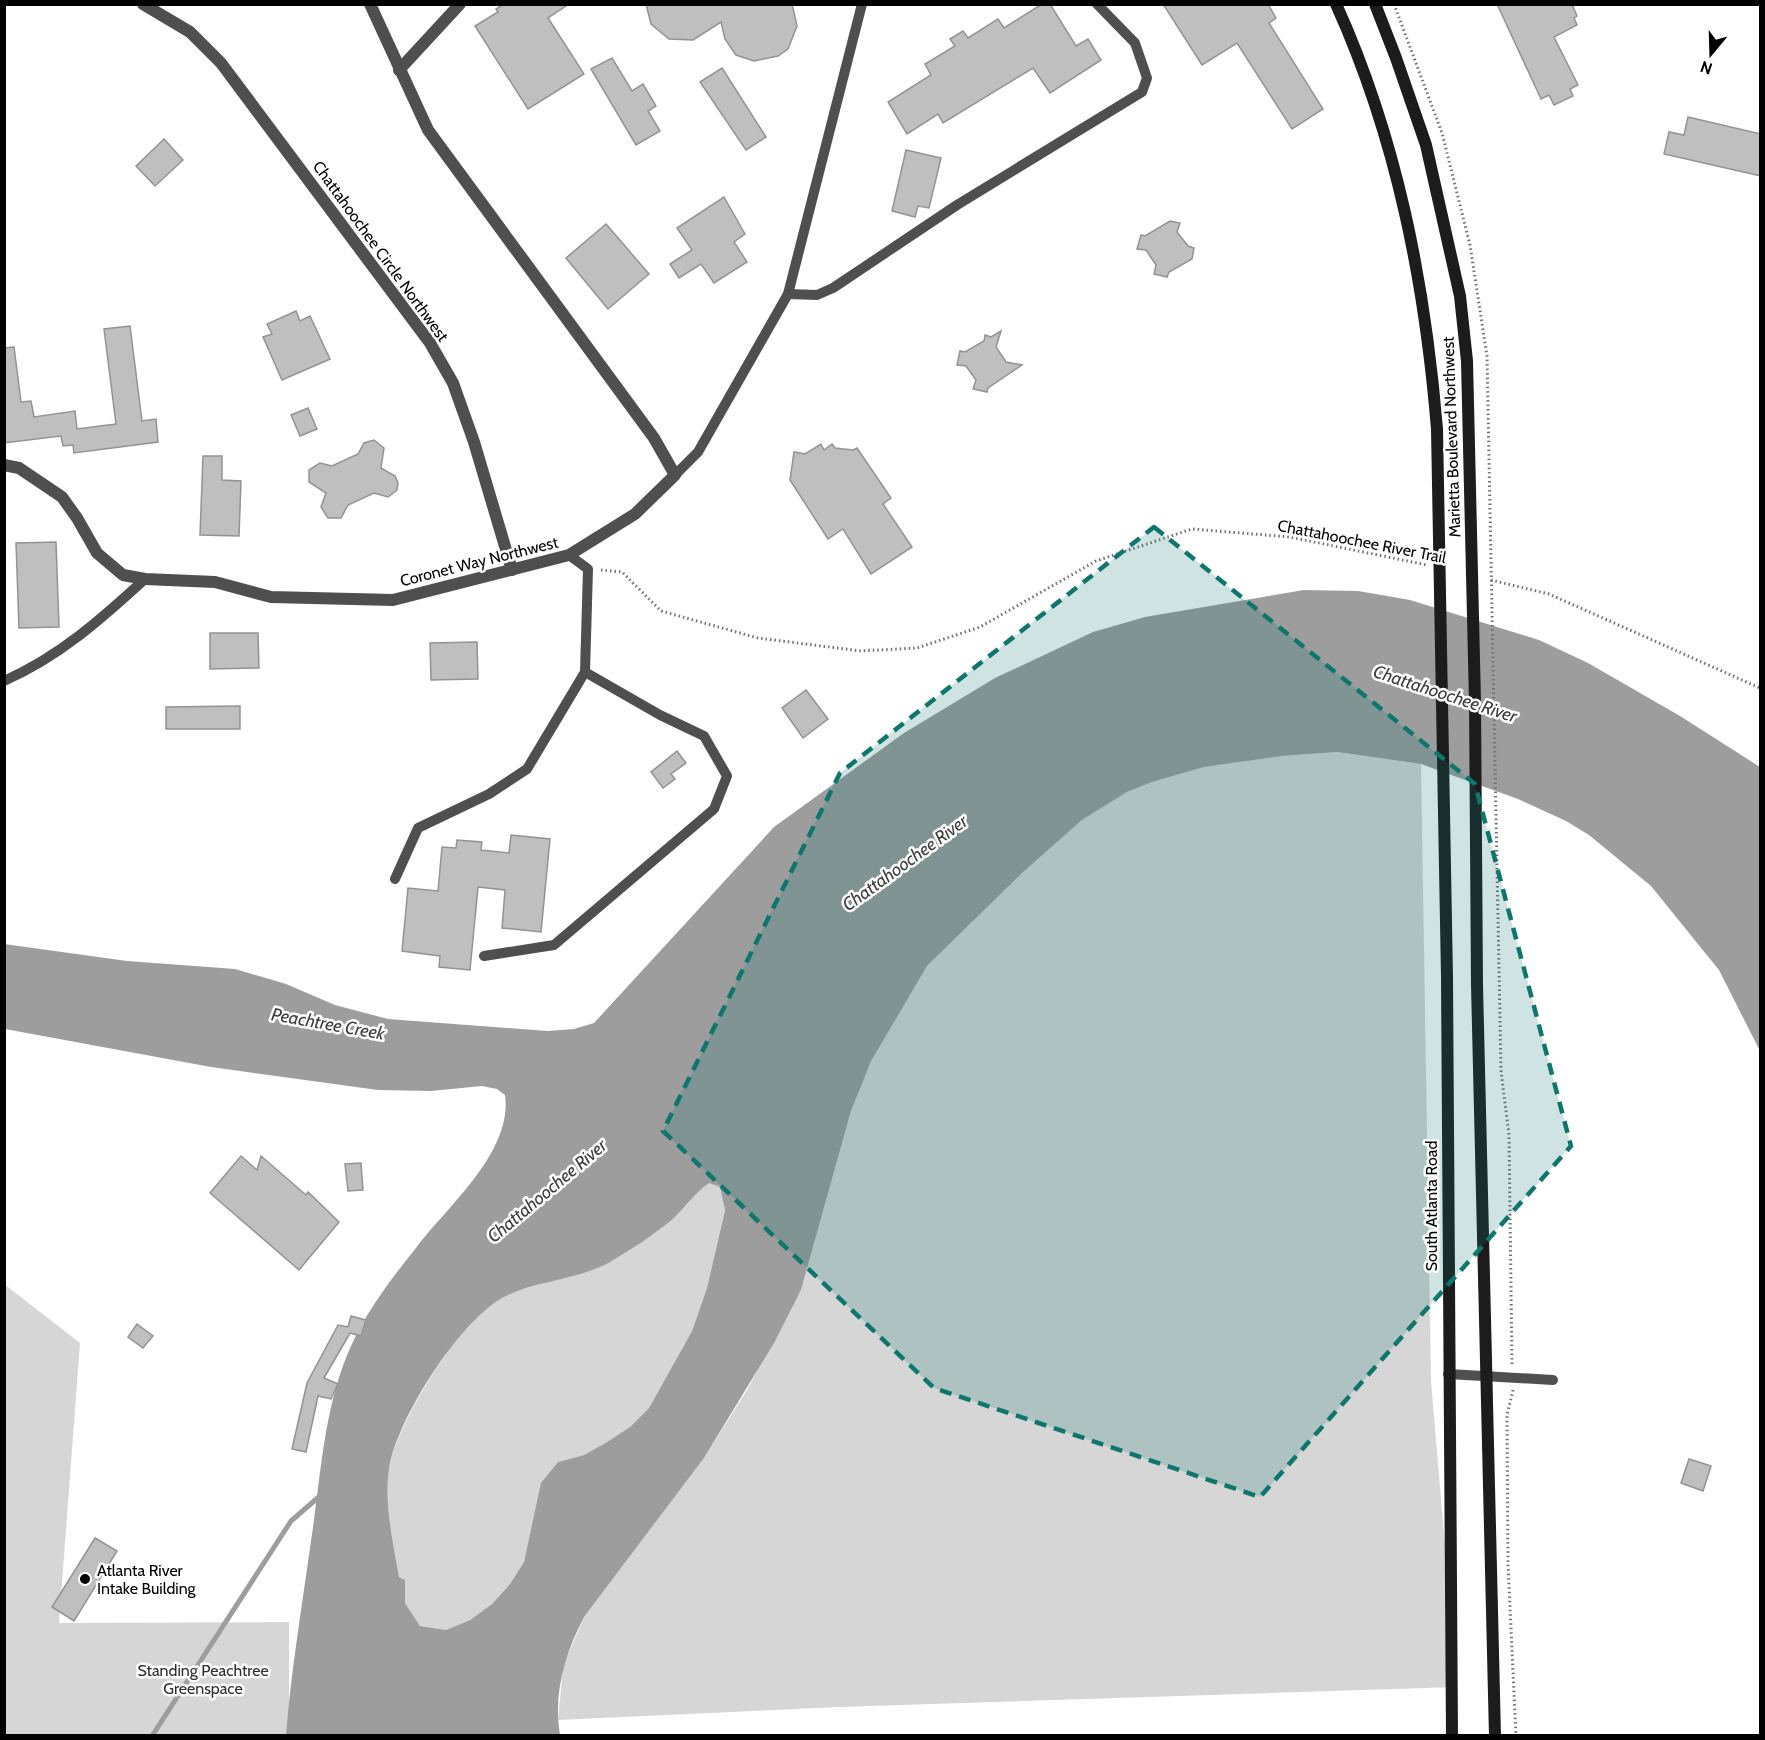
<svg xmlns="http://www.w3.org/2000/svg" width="1765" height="1740" viewBox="0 0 1765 1740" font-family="Cabin,sans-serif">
	<rect width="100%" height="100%" fill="#fff"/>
	<!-- green -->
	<g fill="#d6d6d6">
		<polygon points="1337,752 1421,764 1431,1381 1457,1687 839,1707 558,1720 563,1667 584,1617 704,1458 747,1390 801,1290 851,1111 870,1061 927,966 1021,874 1082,820 1127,792 1152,782 1204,767 1282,756"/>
		<path d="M709 1183 721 1187 725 1209 707 1288 692 1331 649 1408 630 1427 607 1442 584 1455 558 1462 542 1483 524 1562 510 1584 492 1604 470 1620 446 1630 420 1626 405 1603V1580L399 1577C393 1543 384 1504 389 1469 397 1423 463 1313 506 1295 548 1279 592 1275 630 1250 644 1240 661 1229 674 1218 686 1206 695 1193 709 1183Z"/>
		<polygon points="4,1284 80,1343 59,1623 289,1622 289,1735 5,1735"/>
	</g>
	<!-- water -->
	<path fill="#9d9d9d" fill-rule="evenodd" d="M1304 590 1358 591 1410 600 1539 640 1588 663 1680 716 1760 767V1051L1719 970 1651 886 1589 835 1566 821 1518 799 1421 764 1337 752 1282 756 1204 767 1152 782 1127 792 1082 820 1021 874 927 966 871 1061 851 1111 801 1290 774 1343 704 1458 584 1617C565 1654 553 1693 560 1735H286C291 1671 302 1606 311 1541 323 1463 324 1384 368 1314 382 1291 399 1269 416 1248 447 1207 513 1152 505 1095L497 1089 482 1086 431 1091 378 1090 211 1067 5 1029 4 944 127 961 235 969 286 984 335 1005 388 1019 548 1031 574 1029 594 1023 774 827 904 733 995 678 1093 632 1145 617ZM709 1183 720 1187 725 1210 707 1288 692 1331 649 1408 630 1427 607 1442 584 1455 558 1462 541 1483 524 1562 510 1584 492 1604 470 1620 446 1630 420 1626 405 1603V1580L399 1577C393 1542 384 1504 389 1469 397 1419 459 1322 502 1298 532 1281 578 1280 610 1262 632 1249 655 1234 674 1218 686 1206 695 1193 709 1183Z"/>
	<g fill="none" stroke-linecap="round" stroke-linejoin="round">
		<!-- stream -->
		<polyline stroke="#9d9d9d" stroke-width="5" points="152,1736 291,1521 321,1495"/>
	</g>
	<!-- building -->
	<g fill="#bfbfbf" stroke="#939393" stroke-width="1.5">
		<polygon points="504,4 569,4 548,18 584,74 528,109 475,26 498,12 496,9"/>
		<polygon points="646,4 792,4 797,26 788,49 778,56 754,61 736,55 725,39 721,22 693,40 669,39 651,24"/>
		<polygon points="1042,4 1050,4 1076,46 1088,39 1101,60 1050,93 1033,68 943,123 938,114 907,134 888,102 931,75 925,64 955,46 950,39 963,31 968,38 998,19 1004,28"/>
		<polygon points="1163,4 1268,4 1276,18 1269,23 1323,109 1292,129 1237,43 1202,65"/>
		<polygon points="1497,4 1572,4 1577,16 1574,18 1577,25 1554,37 1578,85 1570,89 1573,96 1554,105 1549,95 1541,99"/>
		<polygon points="612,58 632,91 643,84 656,106 648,111 660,131 636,145 591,69"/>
		<polygon points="722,68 766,137 746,150 700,82"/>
		<polygon points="1688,117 1761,134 1761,176 1664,154 1669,132 1684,135"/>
		<polygon points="164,139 183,160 155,186 136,166"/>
		<polygon points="906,150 941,158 929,208 918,206 915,217 892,211"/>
		<polygon points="724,197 745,234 734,242 747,262 714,283 701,264 679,278 670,264 692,250 677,228"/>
		<polygon points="1170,221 1180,223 1177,232 1188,246 1194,248 1192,259 1169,272 1167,277 1154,274 1156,265 1146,250 1137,249 1141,235 1145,236"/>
		<polygon points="606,224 649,274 608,309 566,258"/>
		<polygon points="296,311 300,321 310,316 330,359 282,380 263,337 272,334 267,324"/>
		<polygon points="130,326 142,421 156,419 158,442 74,453 73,445 63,446 61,436 4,443 4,348 14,347 21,402 31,401 34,417 75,411 77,429 116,424 104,329"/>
		<polygon points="1001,331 996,347 1006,362 1022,365 988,388 987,392 973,389 976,380 966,366 957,365 960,351 965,352 984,341 985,335 991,337"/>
		<polygon points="308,408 317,429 300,436 291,415"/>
		<polygon points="374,440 384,448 381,468 395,476 398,483 397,490 388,497 374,493 348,505 341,518 328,518 321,507 326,493 309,482 309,470 320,463 332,466 358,454 364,443"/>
		<polygon points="821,444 824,450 832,444 835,448 853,450 857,448 891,498 883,504 912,547 871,574 843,529 828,539 790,480 794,452 805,454"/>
		<polygon points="203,456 222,456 222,480 241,481 239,536 200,535"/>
		<polygon points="56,542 59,627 19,628 16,543"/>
		<polygon points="210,633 258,633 259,668 210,669"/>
		<polygon points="477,642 478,679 431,680 430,643"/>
		<polygon points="806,690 828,719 803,738 782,708"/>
		<polygon points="240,706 240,729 166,729 166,707"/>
		<polygon points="677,751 686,763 671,774 675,779 663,788 651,772"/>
		<polygon points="511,835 550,839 541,932 502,928 505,890 478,887 470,970 439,967 440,956 402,951 408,888 438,891 442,847 456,848 457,840 482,842 481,850 509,853"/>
		<polygon points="241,1156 257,1170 261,1156 306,1195 308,1192 339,1222 299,1270 210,1193"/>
		<polygon points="361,1163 363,1190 348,1191 345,1164"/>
		<polygon points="351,1316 366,1320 361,1336 350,1333 324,1378 338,1384 331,1399 318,1396 306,1452 292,1449 307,1383 338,1325 348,1327"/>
		<polygon points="137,1324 153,1336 143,1348 128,1337"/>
		<polygon points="1689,1459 1711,1466 1703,1491 1681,1483"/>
		<polygon points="95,1538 117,1551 74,1621 52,1607"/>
	</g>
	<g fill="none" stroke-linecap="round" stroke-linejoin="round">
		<!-- path -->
		<g stroke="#717171" stroke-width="3" stroke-dasharray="1.5 3" stroke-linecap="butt">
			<polyline points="1394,4 1442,133 1470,245 1487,356 1501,1071 1509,1135 1512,1365"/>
			<polyline points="601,570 622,572 661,611 758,638 861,651 917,648 980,627 1096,561 1192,529 1290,537 1427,565"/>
			<polyline points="1491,580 1549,594 1760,688"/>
			<polyline points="1513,1390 1507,1415 1508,1564 1516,1736"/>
		</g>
		<!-- service -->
		<g stroke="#4f4f4f" stroke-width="10">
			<polyline points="788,294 817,295 833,288 957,205 1142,92 1147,78 1135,43 1097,4"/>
			<polyline points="675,475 698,452 788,294 862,4"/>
			<path d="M4 681C60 656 100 620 145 579"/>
			<polyline points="395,879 418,828 489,794 527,769 585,672 588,569 569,555"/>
			<polyline points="484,956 554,945 714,809 727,776 704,736 660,715 585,672"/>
			<polyline points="1448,1374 1553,1380"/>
		</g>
		<!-- minor -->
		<g stroke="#4f4f4f" stroke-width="12">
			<polyline points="143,4 190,32 221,63 430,343 453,383 474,442 512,570"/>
			<polyline points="399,70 460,4"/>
			<polyline points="4,465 19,468 62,497 77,518 97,553 123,575 145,579 215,582 271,597 393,600 569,555 635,514 675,475 654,438 428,130 370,4"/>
		</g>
		<!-- secondary -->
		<g stroke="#1c1c1c" stroke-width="12">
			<path d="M1336 4C1397 139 1425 283 1437 429L1447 977 1452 1736"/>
			<polyline points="1375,4 1396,58 1426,145 1460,296 1467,361 1475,702 1477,985 1495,1736"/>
		</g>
	</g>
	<!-- marked area -->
	<path fill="#0f766e" fill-opacity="0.2" stroke="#0f766e" stroke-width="4.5" stroke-dasharray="12 8" stroke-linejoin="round" d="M1154 527 1475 784 1571 1146 1260 1497 934 1388 663 1131 840 773Z"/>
	<!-- markers -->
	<circle fill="#000" stroke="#fff" stroke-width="2" cx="85" cy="1579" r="6"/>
	<g text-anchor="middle" stroke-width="5" stroke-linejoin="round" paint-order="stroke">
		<!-- street labels -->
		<g font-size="16" fill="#000" stroke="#fff">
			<text transform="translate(381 251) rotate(54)" y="6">Chattahoochee Circle Northwest</text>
			<text transform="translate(1451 437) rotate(-92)" y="6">Marietta Boulevard Northwest</text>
			<text transform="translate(1362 541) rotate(11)" y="6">Chattahoochee River Trail</text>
			<text transform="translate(479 561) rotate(-14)" y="6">Coronet Way Northwest</text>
			<text transform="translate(1431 1206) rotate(-90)" y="6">South Atlanta Road</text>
		</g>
		<!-- poi labels -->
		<g font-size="16" fill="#000" stroke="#fff" text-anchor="start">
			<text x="97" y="1576">Atlanta River<tspan x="97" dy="18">Intake Building</tspan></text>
		</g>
		<!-- park labels -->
		<g font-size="16" fill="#2d2d2d" stroke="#fff">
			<text x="203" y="1676">Standing Peachtree<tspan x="203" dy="18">Greenspace</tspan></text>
		</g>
		<!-- water labels -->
		<g font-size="18" font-style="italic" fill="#3e3e3e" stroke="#fff">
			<text transform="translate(1445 694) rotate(18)" y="6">Chattahoochee River</text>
			<text transform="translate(905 863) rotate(-36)" y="6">Chattahoochee River</text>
			<text transform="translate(328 1024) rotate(10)" y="6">Peachtree Creek</text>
			<text transform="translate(547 1191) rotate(-40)" y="6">Chattahoochee River</text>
		</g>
	</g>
	<!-- border -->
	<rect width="1765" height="1740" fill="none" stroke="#000000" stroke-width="12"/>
	<!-- north arrow -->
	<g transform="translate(1711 54) rotate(199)" stroke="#ffffff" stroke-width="4.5" paint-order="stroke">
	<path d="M0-4.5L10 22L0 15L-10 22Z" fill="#000000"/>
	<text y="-9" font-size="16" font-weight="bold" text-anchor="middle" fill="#000000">N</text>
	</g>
</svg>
